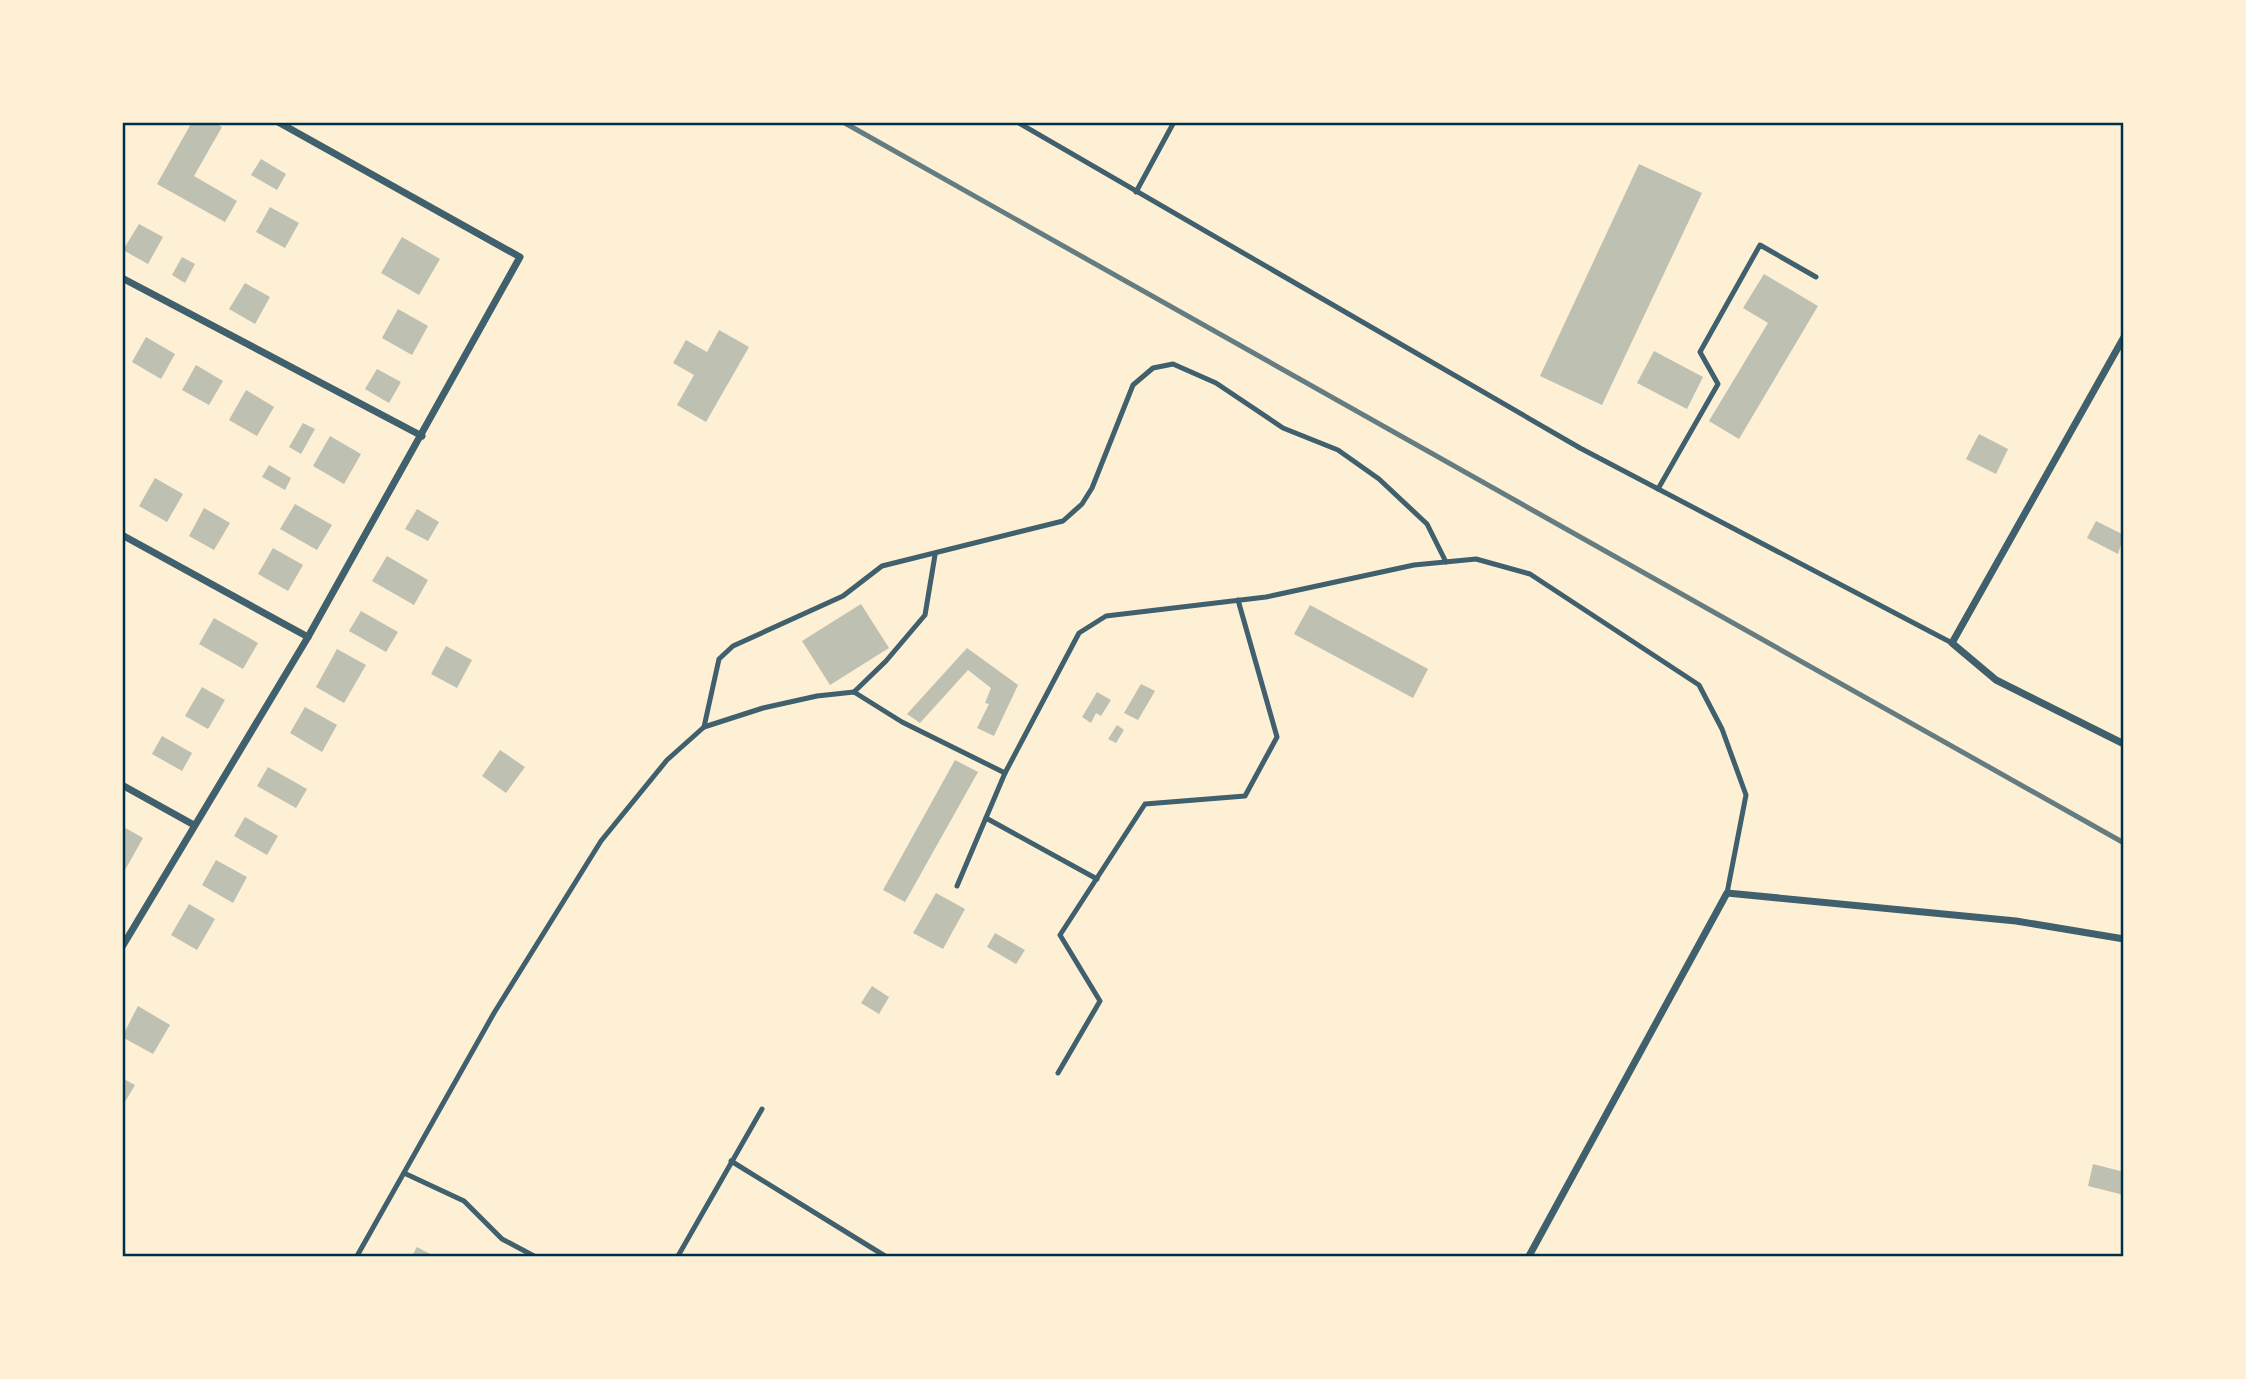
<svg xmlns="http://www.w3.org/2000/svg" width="2246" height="1379" viewBox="0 0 2246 1379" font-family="Inter,sans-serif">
	<rect width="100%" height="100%" fill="#fdf0d5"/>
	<!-- building -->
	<g fill="#bec0b2">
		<polygon points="192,122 214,122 222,127 194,176 237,201 225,222 157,184"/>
		<polygon points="261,159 286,174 277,190 251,175"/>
		<polygon points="1639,164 1702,193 1602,405 1540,376"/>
		<polygon points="270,207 299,223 285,248 256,232"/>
		<polygon points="139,224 163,237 148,264 123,250"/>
		<polygon points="402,237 440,259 419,295 381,273"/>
		<polygon points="182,257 195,264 185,283 172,275"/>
		<polygon points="1764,274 1818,306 1739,439 1709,421 1768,323 1743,308"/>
		<polygon points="245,283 270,297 255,324 229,309"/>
		<polygon points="398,309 428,326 412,355 382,338"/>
		<polygon points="719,330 749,347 706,422 677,405 694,375 673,363 686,340 707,352"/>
		<polygon points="146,337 175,354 161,379 132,362"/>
		<polygon points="1654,351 1703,377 1687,409 1637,383"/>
		<polygon points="196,365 223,381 209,405 182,390"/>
		<polygon points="377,369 401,382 389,403 365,389"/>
		<polygon points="246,390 274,407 257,436 229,420"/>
		<polygon points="303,423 315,429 301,454 289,447"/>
		<polygon points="1979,434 2008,449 1996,474 1966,459"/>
		<polygon points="330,436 361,454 344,484 313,466"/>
		<polygon points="269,465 291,478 285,490 262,477"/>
		<polygon points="155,478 183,494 167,522 139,506"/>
		<polygon points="295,504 332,525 317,550 280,529"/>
		<polygon points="204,508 230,523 214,550 189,536"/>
		<polygon points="417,509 439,522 428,541 405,529"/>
		<polygon points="2096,521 2124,535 2118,554 2087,538"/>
		<polygon points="273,548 303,565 288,591 258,574"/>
		<polygon points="387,556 428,580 414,605 372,581"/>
		<polygon points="861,604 889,648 830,685 802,641"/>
		<polygon points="1310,605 1428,669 1413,698 1294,634"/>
		<polygon points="361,611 398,632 386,652 349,631"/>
		<polygon points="214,618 258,643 243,669 199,644"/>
		<polygon points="446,646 472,660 457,688 431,674"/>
		<polygon points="967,648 1018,685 994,736 977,728 989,704 985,703 991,688 968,670 920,723 907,714"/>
		<polygon points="337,649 366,665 344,703 316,687"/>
		<polygon points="1141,684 1155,691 1138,720 1124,713"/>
		<polygon points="202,687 225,700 208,729 185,716"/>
		<polygon points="1097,692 1111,700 1101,716 1096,713 1091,723 1082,717"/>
		<polygon points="305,707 337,725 322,752 290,733"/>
		<polygon points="1117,725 1124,730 1116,743 1108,739"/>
		<polygon points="162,736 192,753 182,771 152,754"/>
		<polygon points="500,750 525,767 506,793 482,776"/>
		<polygon points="955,760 978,772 905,902 883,890"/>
		<polygon points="268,767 307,789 296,808 257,786"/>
		<polygon points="245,817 278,836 267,855 234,836"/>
		<polygon points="122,826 143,838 125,870 122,868"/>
		<polygon points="216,860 247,877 233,903 202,885"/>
		<polygon points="936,893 965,909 943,949 913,933"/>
		<polygon points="189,904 215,919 197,950 171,935"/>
		<polygon points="995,933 1025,950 1016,964 987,947"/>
		<polygon points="872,986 889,997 879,1014 861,1003"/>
		<polygon points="138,1006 170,1025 153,1054 122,1037"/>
		<polygon points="122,1078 135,1085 122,1107"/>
		<polygon points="2093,1164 2124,1172 2124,1195 2088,1186"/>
		<polygon points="417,1247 434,1256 412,1256"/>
	</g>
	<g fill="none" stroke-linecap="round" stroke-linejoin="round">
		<!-- service -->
		<g stroke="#3f606c" stroke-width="5">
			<polyline points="1017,122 1580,448 1952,643"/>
			<polyline points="1136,192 1174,122"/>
			<polyline points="1658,489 1718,384 1700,352 1760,245 1816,277"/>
			<polyline points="854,692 886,661 925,615 935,555"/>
			<polyline points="704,727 719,659 733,646 843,596 882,566 1063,521 1082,504 1092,488 1133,385 1153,368 1173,364 1216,383 1283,428 1338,450 1379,479 1427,524 1446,562"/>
			<polyline points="986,818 1097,879"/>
			<polyline points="957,886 1005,773 1079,633 1106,616 1266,597 1414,565 1476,559 1530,574 1699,685 1722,729 1746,795 1727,893"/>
			<polyline points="1058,1073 1100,1001 1060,935 1145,804 1245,796 1277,737 1238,600"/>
			<polyline points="731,1161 885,1256"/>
			<polyline points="404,1173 464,1201 502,1239 534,1256"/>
			<polyline points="357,1256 494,1013 601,841 667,760 704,727 763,708 817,696 854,692 902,722 1005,773"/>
			<polyline points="678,1256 762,1109"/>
		</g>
		<!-- minor -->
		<g stroke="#3f606c" stroke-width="7">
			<polyline points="122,278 422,436"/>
			<polyline points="2124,337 1952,643 1996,680 2124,744"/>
			<polyline points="122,535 308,637"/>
			<polyline points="122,785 194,825"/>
			<polyline points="122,947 308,637 520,257 278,122"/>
			<polyline points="1529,1256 1727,893 2016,921 2124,939"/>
		</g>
		<!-- rail -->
		<polyline stroke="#657d81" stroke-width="5" points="843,122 2124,843"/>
	</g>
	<!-- border -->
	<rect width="2246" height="1379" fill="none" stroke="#fdf0d5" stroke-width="248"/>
	<rect x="124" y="124" width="1998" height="1131" fill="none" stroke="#003049" stroke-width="2.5"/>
</svg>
